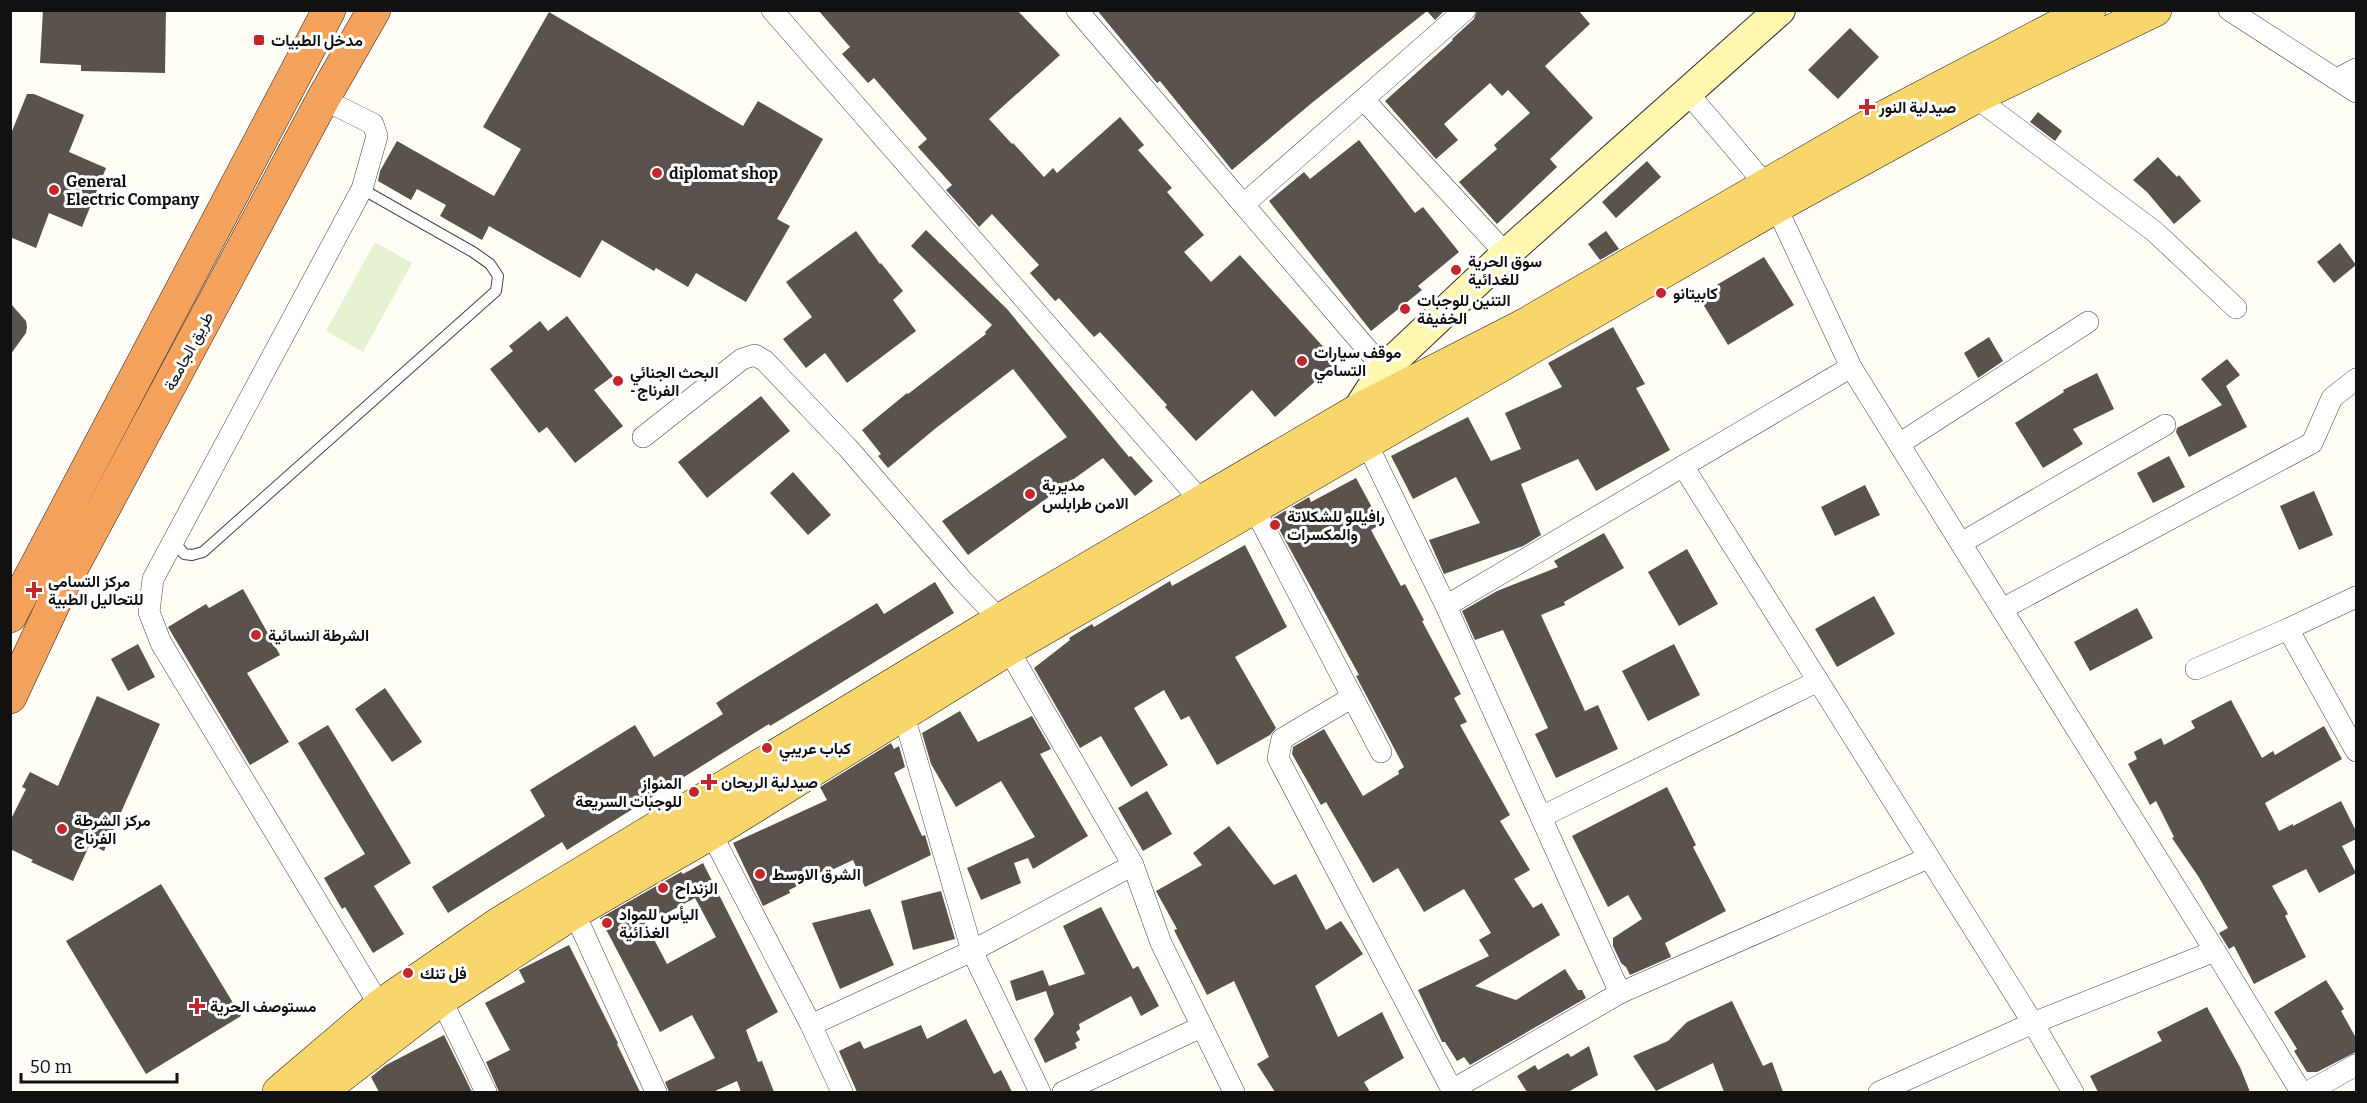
<svg xmlns="http://www.w3.org/2000/svg" width="2367" height="1103" viewBox="0 0 2367 1103" font-family="Bitter,Vazirmatn,serif">
	<rect width="100%" height="100%" fill="#fffdf5"/>
	<!-- pitch -->
	<polygon fill="#e6f2cf" points="375,242 412,263 363,352 326,331"/>
	<!-- building -->
	<g fill="#5a524d" fill-rule="evenodd">
		<polygon points="43,10 166,10 165,73 81,71 81,65 40,63"/>
		<polygon points="818,10 1017,10 1060,55 989,119 1012,144 1013,143 1044,177 1053,168 1057,173 1120,117 1144,145 1138,150 1172,188 1167,192 1204,235 1184,252 1211,282 1240,255 1337,362 1275,417 1252,390 1196,441 1165,407 1167,405 1100,332 1094,337 1059,298 1055,301 1030,273 1039,265 992,214 979,227 974,221 946,190 952,185 918,147 927,139 874,78 868,83 842,54 850,47"/>
		<polygon points="1097,10 1445,10 1435,20 1427,11 1313,102 1232,170 1160,81 1157,83"/>
		<polygon points="1477,10 1578,10 1590,24 1545,66 1593,118 1550,159 1557,167 1497,224 1459,182 1497,149 1494,145 1530,113 1508,90 1502,96 1490,83 1444,124 1458,140 1436,159 1385,101 1453,40 1452,39 1474,19"/>
		<polygon points="549,12 743,126 758,101 823,139 777,219 790,226 746,302 696,273 688,287 656,268 654,271 602,240 580,278 489,226 482,240 440,216 446,205 417,189 411,200 378,181 380,171 397,141 494,196 521,149 483,127"/>
		<polygon points="1850,28 1879,57 1838,99 1808,70"/>
		<polygon points="27,94 34,94 84,115 69,152 106,168 82,227 49,213 36,248 10,237 10,136"/>
		<polygon points="2038,112 2062,131 2055,141 2030,122"/>
		<polygon points="1359,140 1415,213 1423,207 1459,252 1418,286 1422,290 1371,331 1269,201 1304,172 1310,179"/>
		<polygon points="2158,157 2177,177 2179,175 2201,201 2174,224 2147,192 2133,180"/>
		<polygon points="1647,161 1661,177 1616,218 1602,202"/>
		<polygon points="926,230 1007,309 1129,457 1131,456 1153,481 1135,496 1103,458 968,555 942,521 1067,437 1013,369 936,428 888,468 878,456 881,454 862,430 907,393 908,394 986,334 985,332 992,325 911,246"/>
		<polygon points="856,231 880,264 881,263 903,291 893,300 916,331 847,383 825,353 806,368 783,339 812,317 786,282"/>
		<polygon points="1606,231 1619,249 1600,260 1588,244"/>
		<polygon points="2340,243 2356,265 2334,283 2317,262"/>
		<polygon points="1764,257 1794,305 1728,345 1698,296"/>
		<polygon points="10,303 26,321 27,327 26,333 10,355"/>
		<polygon points="567,316 613,376 594,390 623,426 575,463 547,427 539,433 490,369 513,351 509,346 540,321 548,331"/>
		<polygon points="1613,327 1645,384 1636,388 1670,450 1596,491 1578,459 1521,484 1541,535 1523,546 1444,574 1429,540 1480,523 1456,477 1413,499 1391,456 1468,417 1491,461 1521,449 1505,413 1562,387 1548,363"/>
		<polygon points="1989,337 2003,361 1978,378 1964,353"/>
		<polygon points="2227,359 2240,375 2226,386 2247,427 2189,457 2176,432 2177,428 2222,405 2201,379"/>
		<polygon points="2097,373 2114,409 2073,429 2083,444 2043,468 2015,423 2064,392 2063,390"/>
		<polygon points="761,396 790,431 707,498 678,462"/>
		<polygon points="2169,456 2185,487 2153,503 2137,473"/>
		<polygon points="793,472 831,515 808,535 770,493"/>
		<polygon points="1356,478 1381,524 1371,530 1401,586 1405,584 1424,620 1422,621 1461,694 1454,698 1467,722 1460,725 1510,815 1500,821 1530,870 1514,879 1533,908 1542,903 1560,935 1475,986 1516,1000 1565,969 1578,990 1582,990 1586,998 1470,1065 1464,1057 1457,1061 1445,1042 1442,1042 1418,990 1489,956 1479,940 1491,933 1464,889 1424,912 1398,868 1373,883 1326,802 1321,805 1292,754 1293,747 1324,729 1363,796 1399,774 1398,771 1404,767 1356,676 1359,675 1273,518 1309,497 1311,502"/>
		<polygon points="1865,485 1880,515 1835,536 1821,507"/>
		<polygon points="2314,491 2333,535 2299,550 2280,506"/>
		<polygon points="1604,533 1624,568 1564,602 1565,605 1541,615 1585,711 1598,705 1618,749 1556,778 1535,734 1548,728 1503,630 1475,640 1462,611 1497,591 1558,567 1554,561"/>
		<polygon points="1245,545 1287,627 1235,657 1276,728 1270,735 1217,765 1189,716 1181,720 1164,690 1134,708 1168,765 1131,787 1101,736 1080,748 1034,668 1070,640 1069,638 1092,624 1094,627 1170,581 1172,586"/>
		<polygon points="1687,549 1718,604 1679,626 1648,572"/>
		<polygon points="935,582 954,613 818,697 770,726 769,724 567,850 562,842 448,913 432,887 545,816 530,790 635,725 654,757 723,714 716,703 741,687 877,603 884,614"/>
		<polygon points="243,589 280,655 247,673 289,742 250,765 168,627 206,604 209,608"/>
		<polygon points="1874,596 1895,634 1837,667 1815,629"/>
		<polygon points="2137,608 2153,638 2090,671 2074,642"/>
		<polygon points="138,644 155,677 128,691 111,659"/>
		<polygon points="1674,644 1700,695 1648,721 1622,671"/>
		<polygon points="385,688 422,742 392,762 355,709"/>
		<polygon points="97,696 160,724 104,851 90,844 73,881 31,862 33,860 10,849 10,821 26,789 22,787 30,772 58,786"/>
		<polygon points="2231,700 2262,758 2273,751 2275,755 2324,726 2342,759 2265,803 2279,831 2293,824 2293,826 2341,801 2356,831 2356,839 2342,846 2356,873 2319,893 2306,869 2272,886 2288,914 2285,916 2306,957 2254,984 2234,946 2229,949 2219,933 2228,928 2198,876 2172,838 2174,837 2156,801 2150,805 2128,764 2137,759 2134,752 2161,738 2164,745 2195,728 2191,721"/>
		<polygon points="960,711 978,742 1032,716 1051,749 1040,754 1088,836 1033,869 1028,858 1014,863 1021,883 981,900 967,868 1035,837 1001,781 956,807 931,764 922,733"/>
		<polygon points="328,725 411,863 374,886 404,934 373,953 345,907 342,909 324,878 365,854 298,743"/>
		<polygon points="891,743 894,749 899,746 905,767 894,773 922,836 925,835 931,855 865,887 853,860 789,890 790,893 763,906 733,843 827,800 820,787"/>
		<polygon points="1667,787 1696,845 1693,847 1726,911 1665,943 1671,957 1630,975 1626,967 1621,963 1613,946 1613,938 1642,919 1628,895 1608,907 1572,836"/>
		<polygon points="1147,791 1172,834 1143,851 1118,808"/>
		<polygon points="1229,826 1274,885 1296,874 1326,930 1341,921 1363,954 1315,986 1338,1037 1382,1012 1404,1058 1364,1082 1370,1092 1275,1092 1257,1064 1269,1057 1234,981 1207,995 1174,930 1177,929 1156,891 1202,865 1193,853"/>
		<path d="M703 863 778 1012 746 1030 758 1062 762 1061 774 1092H741L737 1081 713 1092H669L665 1082 715 1058 692 1015 660 1032 600 918 681 872 683 874ZM695 898 716 937 667 964 646 924Z"/>
		<polygon points="161,884 241,1016 146,1074 66,941"/>
		<polygon points="941,891 955,939 913,950 901,901"/>
		<polygon points="1101,907 1133,969 1138,966 1159,1006 1141,1016 1131,996 1079,1024 1080,1029 1076,1032 1080,1040 1075,1043 1077,1048 1045,1063 1034,1039 1054,1014 1046,991 1016,1001 1010,981 1043,970 1049,986 1085,974 1063,926"/>
		<polygon points="870,909 894,965 840,989 812,923"/>
		<polygon points="569,945 618,1043 617,1044 640,1092 499,1092 486,1062 510,1050 485,1003 525,982 519,970"/>
		<polygon points="2326,980 2344,1009 2341,1011 2356,1038 2356,1052 2317,1072 2307,1072 2294,1051 2297,1049 2274,1012"/>
		<polygon points="1732,1001 1763,1066 1772,1062 1783,1092 1724,1092 1713,1063 1656,1091 1633,1056 1668,1041 1687,1022"/>
		<polygon points="2207,1007 2240,1067 2250,1092 2098,1092 2090,1076 2162,1041 2157,1032"/>
		<polygon points="966,1019 994,1074 1001,1070 1012,1092 857,1092 839,1051 860,1041 864,1049 921,1025 927,1039"/>
		<polygon points="444,1035 472,1092 379,1092 371,1077 386,1065"/>
		<polygon points="1589,1046 1598,1075 1568,1092 1527,1092 1517,1076 1535,1065 1538,1070 1568,1053 1571,1057"/>
	</g>
	<g fill="none" stroke-linecap="round" stroke-linejoin="round">
		<!-- lane casing -->
		<g stroke="#444" stroke-width="12">
			<polyline id="lane" points="175,542 184,554 192,555 203,552 496,291 498,276 490,264 473,252 362,189"/>
		</g>
		<!-- street casing -->
		<g stroke="#444" stroke-width="22">
			<g id="street">
				<polyline points="772,10 1201,501"/>
				<polyline points="1077,10 1384,369"/>
				<polyline points="2229,10 2356,92"/>
				<polyline points="2337,79 2356,69"/>
				<polyline points="1687,92 1766,185 1851,367 2215,951 2301,1092"/>
				<polyline points="1975,97 2155,232 2236,308"/>
				<polyline points="323,99 373,124 377,136 362,189 153,579 149,612 161,643 380,1006"/>
				<polyline points="1364,100 1506,254"/>
				<polyline points="1244,204 1465,10"/>
				<polyline points="643,437 742,359 755,355 765,361 848,448 962,580 1000,620"/>
				<polyline points="1366,442 1446,606 1851,367"/>
				<polyline points="1899,444 2088,322"/>
				<polyline points="1683,466 2033,1023 2073,1092"/>
				<polyline points="1254,508 1381,752"/>
				<polyline points="1961,543 2165,425"/>
				<polyline points="1446,606 1620,993 1928,858"/>
				<polyline points="2002,609 2312,443 2332,398 2356,379"/>
				<polyline points="2288,629 2356,751"/>
				<polyline points="1008,649 1133,865 1161,943 1234,1092"/>
				<polyline points="2196,669 2288,629 2356,597"/>
				<polyline points="1351,698 1282,739 1278,758 1453,1092"/>
				<polyline points="904,716 972,951 1040,1092"/>
				<polyline points="1541,817 1818,681"/>
				<polyline points="711,833 811,1025 842,1092"/>
				<polyline points="574,912 656,1092"/>
				<polyline points="441,999 486,1092"/>
				<polyline points="811,1025 972,951 1133,865"/>
				<polyline points="1452,1090 1620,993"/>
				<polyline points="1063,1092 1201,1027"/>
				<polyline points="1879,1092 2033,1023 2215,951"/>
				<polyline points="2308,1092 2356,1065"/>
			</g>
		</g>
		<!-- secondary casing -->
		<g stroke="#333" stroke-width="32">
			<polyline id="secondary" points="1357,411 1384,369 1506,254 1780,10"/>
		</g>
		<!-- primary casing -->
		<g stroke="#222" stroke-width="34">
			<g id="primary">
				<polyline points="279,1092 380,1006 500,923 1000,620 1357,411 1523,326 1888,115 2089,10"/>
				<polyline points="320,1092 441,999 574,912 711,833 1008,649 1777,206 1975,97 2155,10"/>
			</g>
		</g>
		<!-- highway casing -->
		<g stroke="#222" stroke-width="34">
			<g id="highway">
				<polyline points="10,616 329,10"/>
				<polyline points="10,697 61,588 323,99 374,10"/>
			</g>
		</g>
		<!-- lane -->
		<use href="#lane" stroke="#fff" stroke-width="10"/>
		<!-- street -->
		<use href="#street" stroke="#fff" stroke-width="21"/>
		<!-- secondary -->
		<use href="#secondary" stroke="#fff6b0" stroke-width="30"/>
		<!-- primary -->
		<use href="#primary" stroke="#f9d66b" stroke-width="33"/>
		<!-- highway -->
		<use href="#highway" stroke="#f5a25d" stroke-width="33"/>
	</g>
	<!-- markers -->
	<g fill="#c4262e" stroke="#fff" stroke-width="2">
		<rect x="253" y="34" width="12" height="12" rx="3"/>
		<path d="M1864 98h6v6h6v6h-6v6h-6v-6h-6v-6h6z"/>
		<circle cx="657" cy="173" r="6"/>
		<circle cx="54" cy="190" r="6"/>
		<circle cx="1456" cy="270" r="6"/>
		<circle cx="1661" cy="293" r="6"/>
		<circle cx="1405" cy="309" r="6"/>
		<circle cx="1302" cy="361" r="6"/>
		<circle cx="618" cy="381" r="6"/>
		<circle cx="1030" cy="494" r="6"/>
		<circle cx="1275" cy="525" r="6"/>
		<path d="M31 581h6v6h6v6h-6v6h-6v-6h-6v-6h6z"/>
		<circle cx="256" cy="635" r="6"/>
		<circle cx="767" cy="748" r="6"/>
		<path d="M706 773h6v6h6v6h-6v6h-6v-6h-6v-6h6z"/>
		<circle cx="694" cy="792" r="6"/>
		<circle cx="62" cy="829" r="6"/>
		<circle cx="760" cy="874" r="6"/>
		<circle cx="663" cy="888" r="6"/>
		<circle cx="607" cy="923" r="6"/>
		<circle cx="408" cy="973" r="6"/>
		<path d="M194 997h6v6h6v6h-6v6h-6v-6h-6v-6h6z"/>
	</g>
	<g text-anchor="middle" stroke-width="6" stroke-linejoin="round" paint-order="stroke">
		<!-- poi labels -->
		<g font-size="16" font-weight="bold" fill="#111" stroke="#fff" text-anchor="start">
			<text x="271" y="46">مدخل الطبيات</text>
			<text x="1879" y="113">صيدلية النور</text>
			<text x="669" y="179">diplomat shop</text>
			<text x="66" y="187">General<tspan x="66" dy="18">Electric Company</tspan></text>
			<text x="1468" y="267">سوق الحرية<tspan x="1468" dy="18">للغدائية</tspan></text>
			<text x="1673" y="299">كابيتانو</text>
			<text x="1417" y="306">التنين للوجبات<tspan x="1417" dy="18">الخفيفة</tspan></text>
			<text x="1314" y="358">موقف سيارات<tspan x="1314" dy="18">التسامي</tspan></text>
			<text x="630" y="378">البحث الجنائي<tspan x="630" dy="18">-الفرناج</tspan></text>
			<text x="1042" y="491">مديرية<tspan x="1042" dy="18">الامن طرابلس</tspan></text>
			<text x="1287" y="522">رافيللو للشكلاتة<tspan x="1287" dy="18">والمكسرات</tspan></text>
			<text x="48" y="587">مركز التسامي<tspan x="48" dy="18">للتحاليل الطبية</tspan></text>
			<text x="268" y="641">الشرطة النسائية</text>
			<text x="779" y="754">كباب عريبي</text>
			<text x="721" y="788">صيدلية الريحان</text>
			<text x="682" y="789" text-anchor="end">المنواز<tspan x="682" dy="18">للوجبات السريعة</tspan></text>
			<text x="74" y="826">مركز الشرطة<tspan x="74" dy="18">الفرناج</tspan></text>
			<text x="772" y="880">الشرق الاوسط</text>
			<text x="675" y="894">الزنداح</text>
			<text x="619" y="920">اليأس للمواد<tspan x="619" dy="18">الغذائية</tspan></text>
			<text x="420" y="979">فل تنك</text>
			<text x="210" y="1012">مستوصف الحرية</text>
		</g>
		<!-- street labels -->
		<g font-size="16" fill="#111" stroke="#fff">
			<text transform="translate(188 351) rotate(-62)" y="6">طريق الجامعة</text>
		</g>
	</g>
	<!-- border -->
	<rect width="2367" height="1103" fill="none" stroke="#111111" stroke-width="24"/>
	<!-- scale -->
	<path d="M21 1073v9h156v-9" fill="none" stroke="#111111" stroke-width="3"/>
	<text x="30" y="1073" font-size="18" fill="#111111" stroke="#ffffff" stroke-width="4.5" paint-order="stroke">50 m</text>
</svg>
